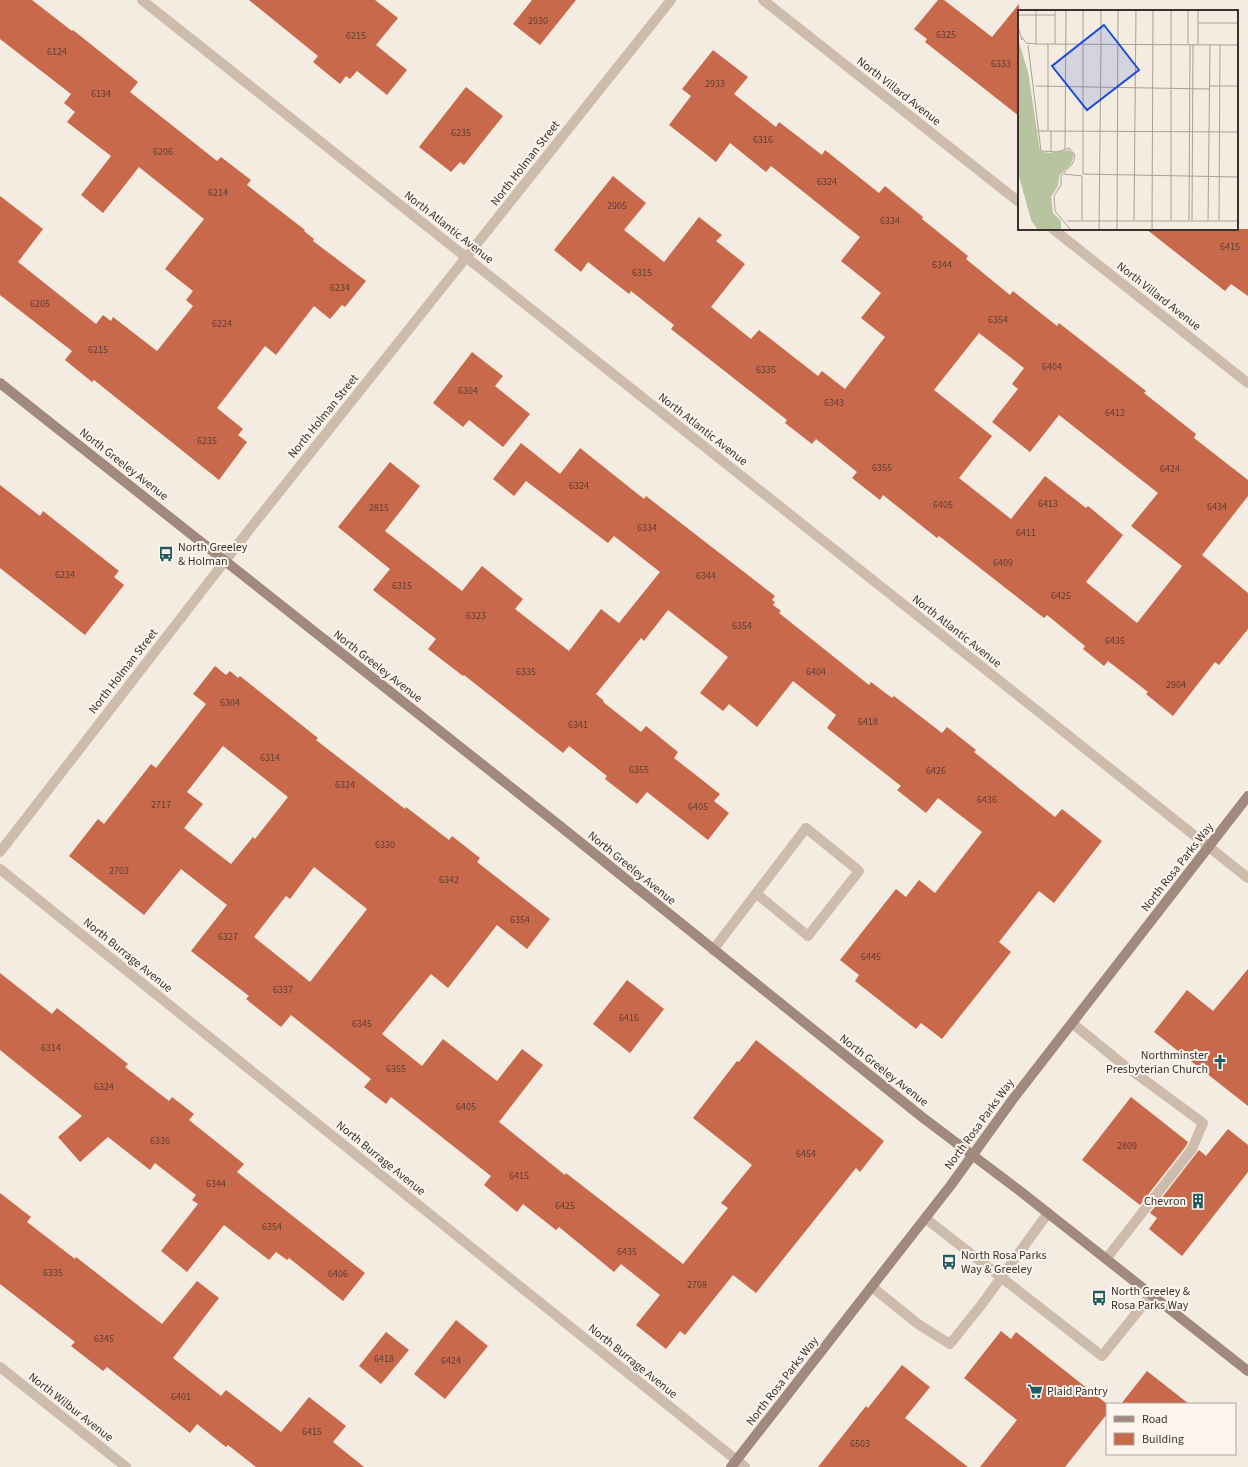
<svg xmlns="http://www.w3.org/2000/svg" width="1248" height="1467" viewBox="0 0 1248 1467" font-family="'Source Sans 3',sans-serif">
	<rect width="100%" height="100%" fill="#f4ebe1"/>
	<!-- building -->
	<g fill="#c8694b" fill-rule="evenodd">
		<polygon points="0,0 32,0 72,31 73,30 138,82 130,92 217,161 221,157 251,180 247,185 305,230 304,231 314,239 313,241 366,281 345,307 342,305 330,319 314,306 276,355 265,346 217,408 243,429 238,435 247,442 219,480 94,380 92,382 65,360 72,351 0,295 0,196 43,229 18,262 96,324 103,315 111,321 113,317 157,351 193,306 186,300 193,291 165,269 204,219 139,167 103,213 81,195 111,156 67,122 75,112 64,103 71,94 0,39"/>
		<polygon points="249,0 375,0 398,18 376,45 407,70 387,95 357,71 350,79 346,76 340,84 313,62 318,56"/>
		<polygon points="532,0 576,0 540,45 513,24"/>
		<polygon points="938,0 944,0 992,37 1019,4 1019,116 925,42 927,39 914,29"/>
		<path d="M713 50 748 77 734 94 776 127 779 122 822 155 825 150 879 193 885 186 923 217 922 219 968 256 966 259 1010 295 1013 291 1057 326 1059 323 1146 391 1144 393 1196 434 1194 438 1248 480V496L1202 555 1248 593V629L1219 665 1215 662 1173 716 1146 694 1148 692 1108 661 1104 666 1083 649 1085 646 1047 615 1044 618 939 536 937 538 883 495 880 500 852 478 857 472 816 439 812 444 785 423 787 420 671 329 674 325 631 291 629 294 588 262 581 272 554 250 613 176 646 203 624 230 664 262 699 217 722 235 716 241 745 264 711 307 751 339 759 330 818 376 822 371 845 389 885 337 861 318 881 293 841 261 860 237 771 166 766 172 730 143 716 162 669 125 691 96 682 89ZM979 333 1024 368 1012 384 1018 389 992 422 1030 452 1059 415 1158 493 1131 526 1182 566 1137 623 1086 582 1123 535 1088 506 1086 508 1045 476 1011 519 959 478 992 436 934 390Z"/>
		<polygon points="466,87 503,116 464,165 460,162 451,172 419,147"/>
		<polygon points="1146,229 1248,229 1248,296 1231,284 1225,291"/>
		<polygon points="472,352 503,376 495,386 530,414 503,447 469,420 463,427 433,403"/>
		<polygon points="521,443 560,474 580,448 644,499 646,496 775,596 772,600 775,602 773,605 781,611 779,613 869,685 871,682 892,698 894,696 942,733 947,727 976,750 974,752 1055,817 1062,809 1102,841 1054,903 1039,891 999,942 1011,952 942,1039 921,1023 916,1029 855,981 859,975 840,960 896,889 906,897 919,880 935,893 982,832 938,798 926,813 897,790 901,786 827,728 836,715 793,681 757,727 729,704 723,711 700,693 728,657 668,610 644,641 641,638 596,694 604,701 603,702 641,732 646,726 678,752 674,758 720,794 714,801 729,813 708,840 647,792 637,804 605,779 607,776 569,746 563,753 464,675 463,676 428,649 436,639 373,590 390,569 338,527 390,462 420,486 385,531 462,591 482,566 523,599 515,609 569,651 601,609 619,623 660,572 614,536 608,543 526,481 514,496 493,479"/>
		<polygon points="0,485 40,516 43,511 119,571 114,577 124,585 85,635 0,568"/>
		<path d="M215 666 226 675 230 671 238 678 240 676 318 738 316 740 405 809 406 807 449 840 452 836 480 858 477 862 550 919 527 949 497 925 448 988 431 974 382 1034 422 1066 443 1039 497 1081 522 1049 543 1065 499 1122 565 1175 566 1173 683 1264 728 1208 721 1203 752 1165 693 1118 737 1061 739 1062 756 1040 884 1141 860 1172 856 1168 756 1293 733 1275 685 1335 680 1331 666 1349 636 1325 660 1295 621 1264 614 1272 559 1227 556 1230 523 1204 517 1212 484 1185 491 1176 391 1097 386 1104 364 1087 371 1079 291 1015 281 1027 246 999 249 996 191 951 227 905 181 869 144 915 69 856 98 819 104 824 151 764 156 768 206 704 193 694ZM223 746 288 797 255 839 253 837 231 864 184 828 203 804 187 792ZM314 867 367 909 310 982 254 937 286 896 290 899Z"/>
		<polygon points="1248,969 1248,1106 1154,1032 1187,990 1213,1011"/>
		<polygon points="0,973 52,1014 57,1008 128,1064 125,1067 169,1101 172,1097 194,1114 189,1120 244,1164 237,1172 365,1273 343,1301 289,1258 287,1260 276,1252 269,1260 224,1225 187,1272 161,1251 198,1204 192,1200 196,1195 155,1163 150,1170 108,1137 80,1162 58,1137 82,1116 0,1050"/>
		<polygon points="627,980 664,1009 630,1053 593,1024"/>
		<polygon points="1131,1097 1188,1142 1186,1146 1140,1205 1082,1160"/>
		<polygon points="1228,1129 1248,1145 1248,1172 1182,1256 1149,1229 1157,1218 1150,1213 1199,1150 1206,1156"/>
		<polygon points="0,1193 31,1217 27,1222 75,1259 76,1257 162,1324 197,1281 219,1298 173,1358 221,1396 226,1390 281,1432 309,1397 346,1426 333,1442 364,1467 256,1467 228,1445 226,1447 197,1424 190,1433 107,1367 103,1371 71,1346 75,1342 0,1284"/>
		<polygon points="456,1320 488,1346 445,1399 414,1374"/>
		<polygon points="1001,1331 1011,1339 1016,1332 1107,1404 1107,1414 1065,1467 980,1467 1017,1420 964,1378"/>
		<polygon points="386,1332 409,1350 381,1384 359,1366"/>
		<polygon points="902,1365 930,1387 905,1418 968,1467 818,1467 866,1406 868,1408"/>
		<polygon points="1147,1371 1189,1404 1121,1404"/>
	</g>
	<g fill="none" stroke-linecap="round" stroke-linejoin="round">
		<!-- lane -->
		<g stroke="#cdbbac" stroke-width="10">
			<polyline points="713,950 806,828 859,871 808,936 757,894"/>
			<polyline points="1072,1023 1120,1062 1203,1123 1192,1149 1106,1259"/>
			<polyline points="925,1218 1102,1356 1151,1295"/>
			<polyline points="872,1287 918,1324 950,1344 982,1304 1048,1213"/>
		</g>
		<!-- street -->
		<g stroke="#cdbbac" stroke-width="10">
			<polyline points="142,0 1248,878"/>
			<polyline points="763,0 1019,202"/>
			<polyline points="1053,229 1248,383"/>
			<polyline points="0,852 249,530 671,0"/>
			<polyline points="0,869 745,1467"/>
			<polyline points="0,1367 126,1467"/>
		</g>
		<!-- secondary -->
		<g stroke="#a18a7d" stroke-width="10">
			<polyline points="0,383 555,822 922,1117 1020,1191 1248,1371"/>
			<polyline points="731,1467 951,1185 1013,1099 1248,796"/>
		</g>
	</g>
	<!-- icons -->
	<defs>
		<g id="bus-bare" transform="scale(1.2)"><path d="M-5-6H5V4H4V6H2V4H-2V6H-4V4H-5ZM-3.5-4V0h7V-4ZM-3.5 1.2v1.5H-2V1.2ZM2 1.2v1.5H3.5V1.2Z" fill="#1f5a5e" stroke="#fbf5ee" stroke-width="2.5" paint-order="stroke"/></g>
		<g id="church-bare" transform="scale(1.2)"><path d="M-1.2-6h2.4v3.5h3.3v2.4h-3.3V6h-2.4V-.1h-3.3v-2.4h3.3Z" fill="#1f5a5e" stroke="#fbf5ee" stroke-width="2.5" paint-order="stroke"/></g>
		<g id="building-bare" transform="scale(1.2)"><path d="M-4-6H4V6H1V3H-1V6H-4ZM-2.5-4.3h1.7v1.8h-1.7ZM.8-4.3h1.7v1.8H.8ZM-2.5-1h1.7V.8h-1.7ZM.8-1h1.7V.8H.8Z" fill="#1f5a5e" stroke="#fbf5ee" stroke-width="2.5" paint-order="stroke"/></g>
		<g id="supermarket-bare" transform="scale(1.2)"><path d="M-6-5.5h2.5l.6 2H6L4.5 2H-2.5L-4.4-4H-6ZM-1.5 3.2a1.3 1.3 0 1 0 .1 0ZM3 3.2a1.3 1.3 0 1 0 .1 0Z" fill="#1f5a5e" stroke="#fbf5ee" stroke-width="2.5" paint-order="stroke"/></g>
	</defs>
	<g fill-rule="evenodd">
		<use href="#bus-bare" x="166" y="554"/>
		<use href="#church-bare" x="1220" y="1062"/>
		<use href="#building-bare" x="1198" y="1201"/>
		<use href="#bus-bare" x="949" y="1262"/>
		<use href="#bus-bare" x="1099" y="1298"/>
		<use href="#supermarket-bare" x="1035" y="1391"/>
	</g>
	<g text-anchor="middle" stroke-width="4" stroke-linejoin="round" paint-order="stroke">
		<!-- number labels -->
		<g font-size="10" fill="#5e3e33">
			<text x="538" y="24">2930</text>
			<text x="946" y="38">6325</text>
			<text x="356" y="39">6215</text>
			<text x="57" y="55">6124</text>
			<text x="1001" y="67">6333</text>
			<text x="715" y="87">2933</text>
			<text x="101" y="97">6134</text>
			<text x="461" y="136">6235</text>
			<text x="763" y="143">6316</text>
			<text x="163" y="155">6206</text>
			<text x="827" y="185">6324</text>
			<text x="218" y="196">6214</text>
			<text x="617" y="209">2905</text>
			<text x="890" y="224">6334</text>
			<text x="1230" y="250">6415</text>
			<text x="942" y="268">6344</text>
			<text x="642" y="276">6315</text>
			<text x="340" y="291">6234</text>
			<text x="40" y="307">6205</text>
			<text x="998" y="323">6354</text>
			<text x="222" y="327">6224</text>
			<text x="98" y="353">6215</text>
			<text x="1052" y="370">6404</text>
			<text x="766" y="373">6335</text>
			<text x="468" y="394">6304</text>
			<text x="834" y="406">6343</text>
			<text x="1115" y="416">6412</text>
			<text x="207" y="444">6235</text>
			<text x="882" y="471">6355</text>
			<text x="1170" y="472">6424</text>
			<text x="579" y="489">6324</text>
			<text x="1048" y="507">6413</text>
			<text x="943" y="508">6405</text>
			<text x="1217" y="510">6434</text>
			<text x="379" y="511">2815</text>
			<text x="647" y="531">6334</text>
			<text x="1026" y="536">6411</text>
			<text x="1003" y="566">6409</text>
			<text x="65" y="578">6234</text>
			<text x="706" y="579">6344</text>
			<text x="402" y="589">6315</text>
			<text x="1061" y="599">6425</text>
			<text x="476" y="619">6323</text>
			<text x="742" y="629">6354</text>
			<text x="1115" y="644">6435</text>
			<text x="526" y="675">6335</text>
			<text x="816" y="675">6404</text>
			<text x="1176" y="688">2904</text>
			<text x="230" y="706">6304</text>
			<text x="868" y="725">6418</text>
			<text x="578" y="728">6341</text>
			<text x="270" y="761">6314</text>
			<text x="639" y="773">6355</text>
			<text x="936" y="774">6426</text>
			<text x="345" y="788">6324</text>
			<text x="987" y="803">6436</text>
			<text x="161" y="808">2717</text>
			<text x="698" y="810">6405</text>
			<text x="385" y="848">6330</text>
			<text x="119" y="874">2703</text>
			<text x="449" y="883">6342</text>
			<text x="520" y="923">6354</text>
			<text x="228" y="940">6327</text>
			<text x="871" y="960">6445</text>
			<text x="283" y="993">6337</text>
			<text x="629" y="1021">6416</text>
			<text x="362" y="1027">6345</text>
			<text x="51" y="1051">6314</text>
			<text x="396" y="1072">6355</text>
			<text x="104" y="1090">6324</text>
			<text x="466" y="1110">6405</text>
			<text x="160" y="1144">6336</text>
			<text x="1127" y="1149">2809</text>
			<text x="806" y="1157">6454</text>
			<text x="519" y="1179">6415</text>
			<text x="216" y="1187">6344</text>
			<text x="565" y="1209">6425</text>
			<text x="272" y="1230">6354</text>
			<text x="627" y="1255">6435</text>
			<text x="53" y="1276">6335</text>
			<text x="338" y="1277">6406</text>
			<text x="697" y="1288">2708</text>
			<text x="104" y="1342">6345</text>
			<text x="384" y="1362">6418</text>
			<text x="451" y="1364">6424</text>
			<text x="181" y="1400">6401</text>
			<text x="312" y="1435">6415</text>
			<text x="860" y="1447">6503</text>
		</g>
		<!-- street labels -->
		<g font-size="12" fill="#3b302b" stroke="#fbf5ee">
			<text transform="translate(899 91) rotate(38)" y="4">North Villard Avenue</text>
			<text transform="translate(525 163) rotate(-52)" y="4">North Holman Street</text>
			<text transform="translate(449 227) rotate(38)" y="4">North Atlantic Avenue</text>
			<text transform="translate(1159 296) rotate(38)" y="4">North Villard Avenue</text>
			<text transform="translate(323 416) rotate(-51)" y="4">North Holman Street</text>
			<text transform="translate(703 429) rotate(38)" y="4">North Atlantic Avenue</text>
			<text transform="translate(124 464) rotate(38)" y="4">North Greeley Avenue</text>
			<text transform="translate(957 631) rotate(38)" y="4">North Atlantic Avenue</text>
			<text transform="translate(378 666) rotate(38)" y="4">North Greeley Avenue</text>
			<text transform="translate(123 671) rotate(-52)" y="4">North Holman Street</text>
			<text transform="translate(1177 867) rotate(-52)" y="4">North Rosa Parks Way</text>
			<text transform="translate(632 868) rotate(39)" y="4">North Greeley Avenue</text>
			<text transform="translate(128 955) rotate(39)" y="4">North Burrage Avenue</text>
			<text transform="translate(884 1070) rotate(38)" y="4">North Greeley Avenue</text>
			<text transform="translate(979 1124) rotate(-54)" y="4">North Rosa Parks Way</text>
			<text transform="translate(381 1158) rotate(39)" y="4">North Burrage Avenue</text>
			<text transform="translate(633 1361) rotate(39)" y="4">North Burrage Avenue</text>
			<text transform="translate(782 1381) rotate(-52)" y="4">North Rosa Parks Way</text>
			<text transform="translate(71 1407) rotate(38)" y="4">North Wilbur Avenue</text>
		</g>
		<!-- poi labels -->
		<g font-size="12" fill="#3b302b" stroke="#fbf5ee" text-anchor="start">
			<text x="178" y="551">North Greeley<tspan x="178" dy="14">&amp; Holman</tspan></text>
			<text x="1208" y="1059" text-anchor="end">Northminster<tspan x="1208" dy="14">Presbyterian Church</tspan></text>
			<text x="1186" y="1205" text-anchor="end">Chevron</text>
			<text x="961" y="1259">North Rosa Parks<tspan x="961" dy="14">Way &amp; Greeley</tspan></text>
			<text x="1111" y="1295">North Greeley &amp;<tspan x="1111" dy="14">Rosa Parks Way</tspan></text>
			<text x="1047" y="1395">Plaid Pantry</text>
		</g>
	</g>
	<!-- overview -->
	<g transform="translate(1018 10)">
		<rect width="220" height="220" fill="#f4ebe1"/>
		<path d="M0 29 10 62 22 141 31 143 51 140 56 144 53 154 41 166 40 176 33 187 35 203 43 211V220H20L13 210 1 166Z" fill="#b8c4a0"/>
		<path fill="none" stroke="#aaa098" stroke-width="1" d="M65 0V164L220 167M153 0V210M0 5H37M180 13H220M0 17 4 30M4 27 8 33 18 34 220 35M18 34V0M37 34V0M83 34V0M170 34V0M10 35 23 141 39 142 51 138 57 145 55 153 43 166V175L36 186 37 201 53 220M180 35V0M17 76 191 79M191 76H220M19 121 220 122M30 121V34M47 139 48 0M33 142V121M46 164 64 166V210M116 210 118 0M171 210 172 35M174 210 175 35M49 211H220M190 211 192 35M201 211 202 35M81 220 83 34M99 220 100 0M134 220 135 0"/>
		<path fill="#1d4ed8" fill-opacity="0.15" stroke="#1d4ed8" stroke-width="2" d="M86 15 121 60 69 100 34 56Z"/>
		<rect width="220" height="220" fill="none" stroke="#3b302b" stroke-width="2"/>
	</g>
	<!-- legend -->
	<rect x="1106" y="1403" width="130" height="52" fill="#fbf5ee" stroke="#aea6a0"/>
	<rect x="1114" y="1416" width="20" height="6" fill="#a18a7d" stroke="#aea6a0"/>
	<text x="1142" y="1423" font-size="12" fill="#3b302b">Road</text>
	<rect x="1114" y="1433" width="20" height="12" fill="#c8694b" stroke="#aea6a0"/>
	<text x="1142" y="1443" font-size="12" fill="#3b302b">Building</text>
</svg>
